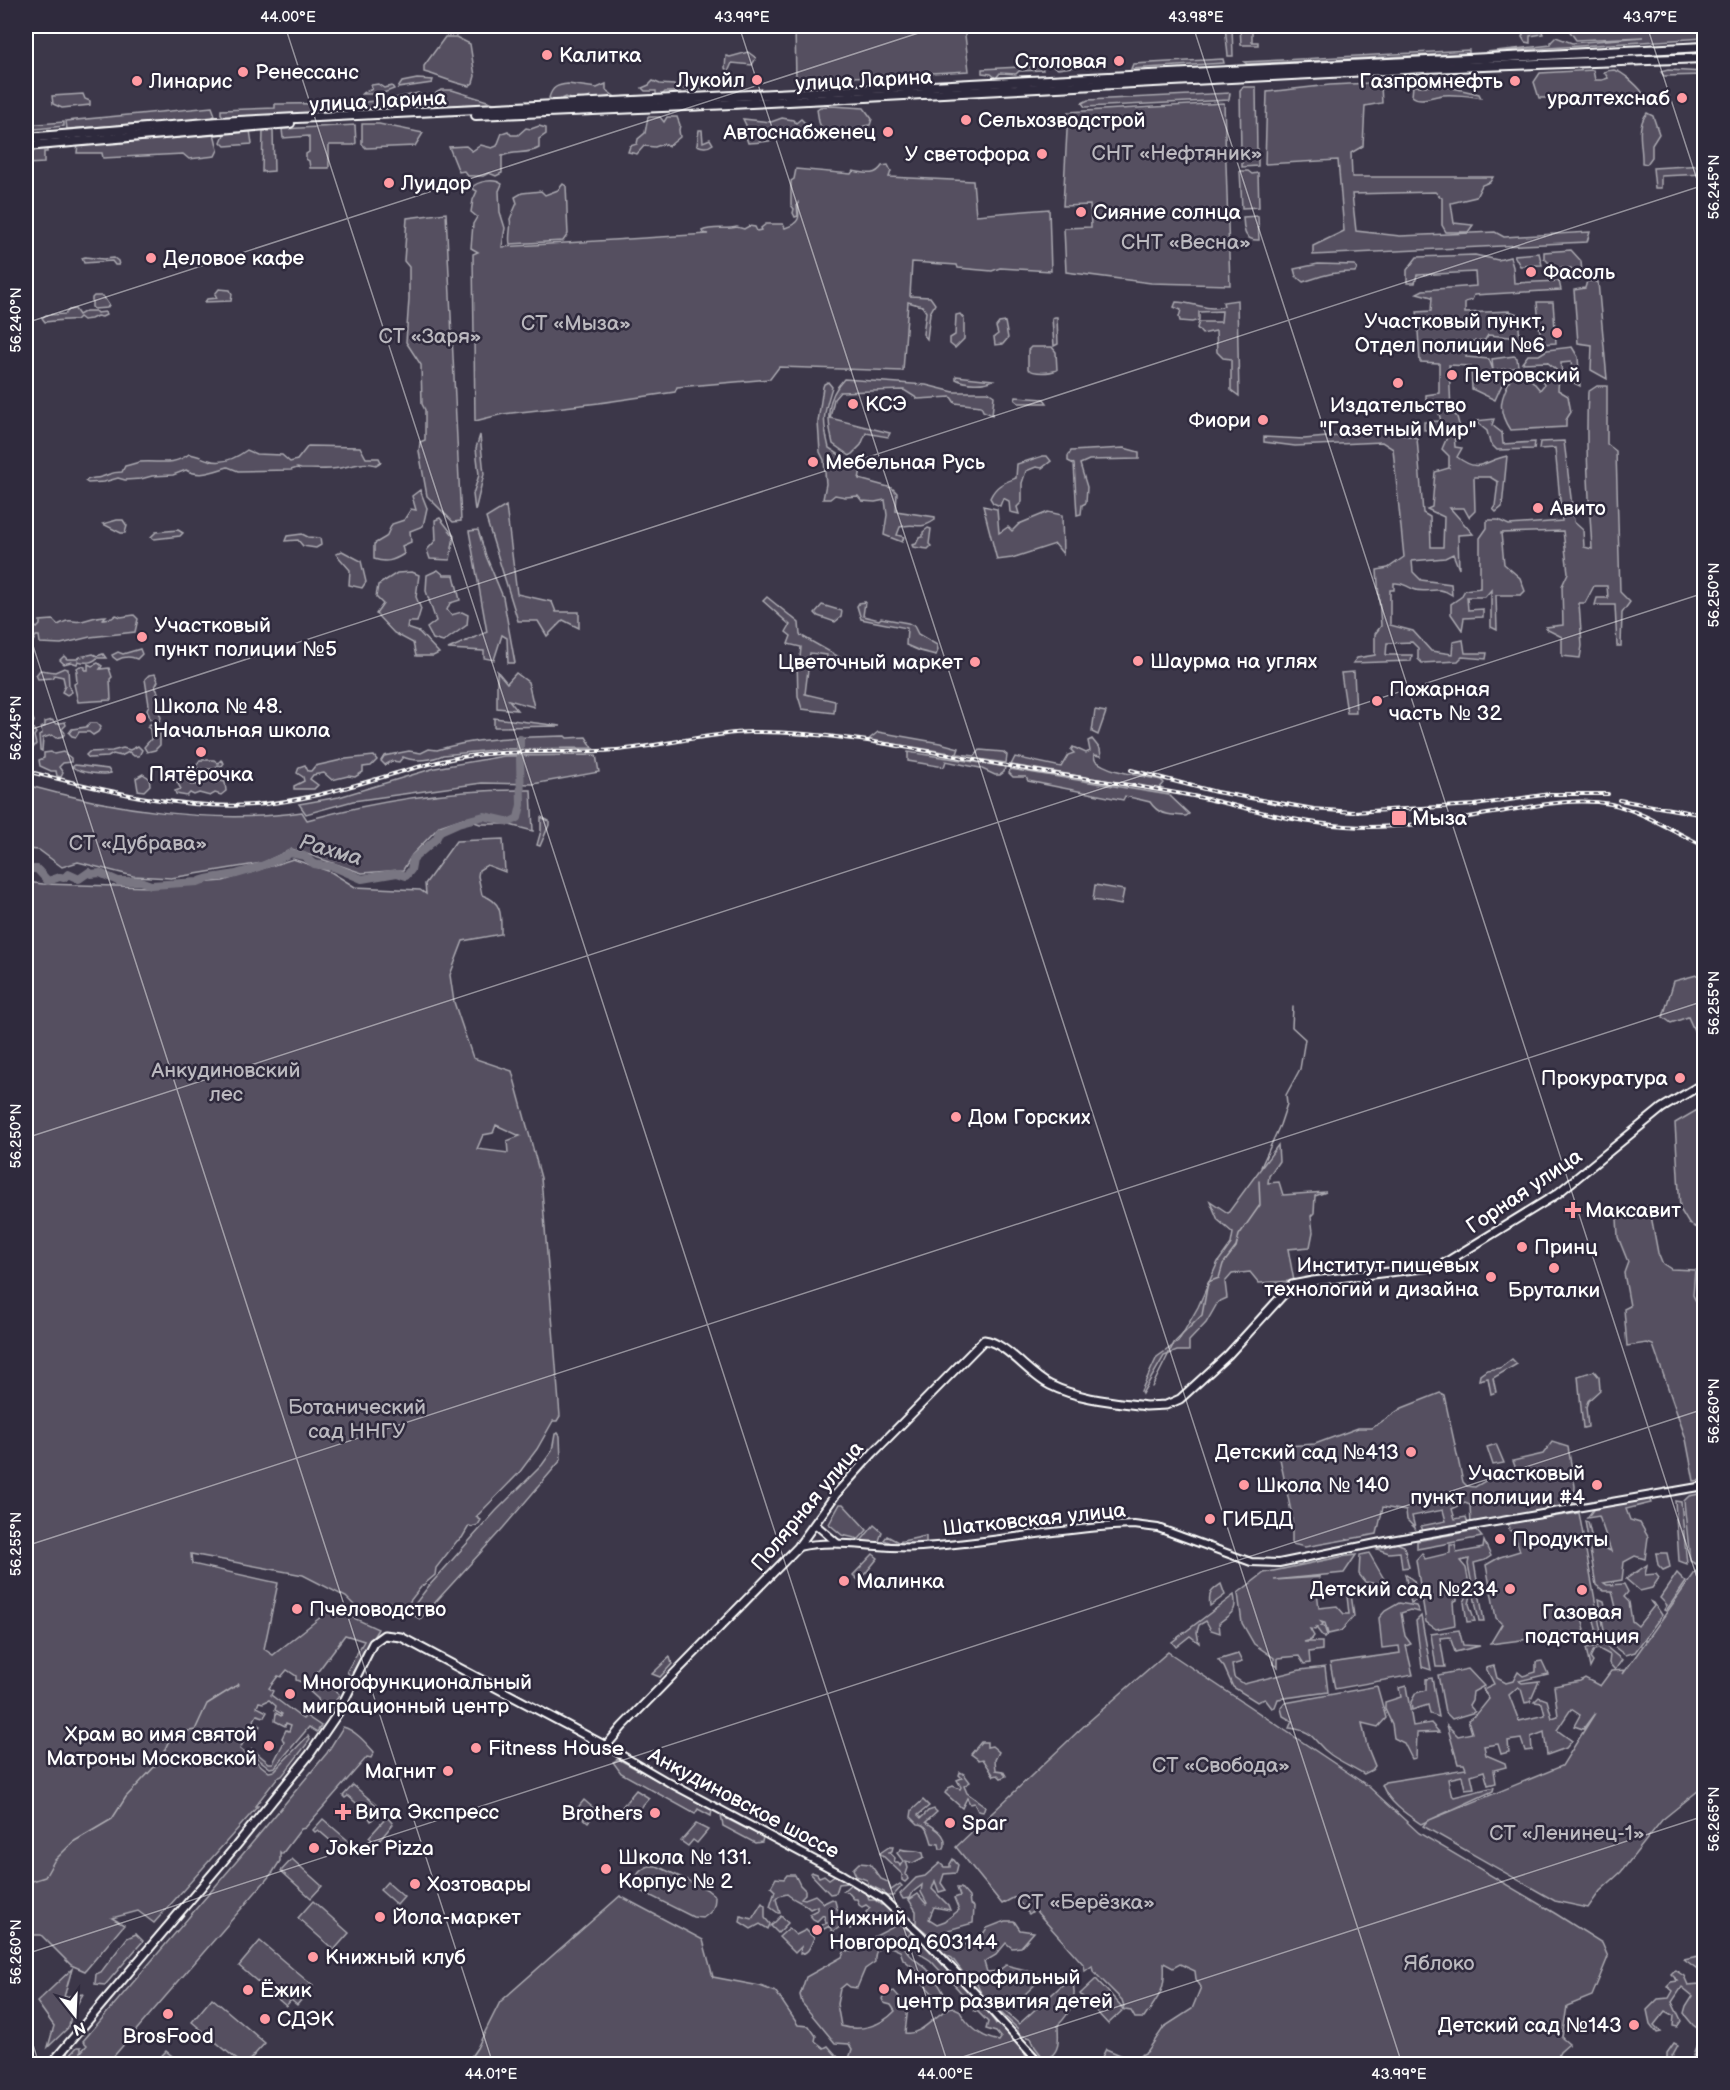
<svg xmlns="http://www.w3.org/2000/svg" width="1730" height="2090" viewBox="0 0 1730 2090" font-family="'Balsamiq Sans',sans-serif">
	<rect width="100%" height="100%" fill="#3c3749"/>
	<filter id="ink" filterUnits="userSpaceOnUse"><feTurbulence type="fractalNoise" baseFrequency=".0167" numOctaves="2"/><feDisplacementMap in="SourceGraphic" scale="12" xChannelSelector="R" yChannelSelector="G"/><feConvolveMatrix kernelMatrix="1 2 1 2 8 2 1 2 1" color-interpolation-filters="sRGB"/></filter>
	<g filter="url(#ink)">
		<!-- green -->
		<g fill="#555060" stroke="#aaa8b0" stroke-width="1.5" fill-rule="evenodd">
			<polygon points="795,26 964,26 969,71 796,80"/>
			<polygon points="1225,26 1232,26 1233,56 1228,56"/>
			<polygon points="1240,26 1252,26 1252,42 1258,42 1258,45 1241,45"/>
			<polygon points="1526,26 1540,26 1543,34 1530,36 1530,43 1525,42 1522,37"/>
			<polygon points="1566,26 1704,26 1704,38 1486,52 1551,45 1551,42 1556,37 1572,43 1643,37 1576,40"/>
			<path d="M445 37H456L470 44 475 76 473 83 469 86C453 83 439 76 424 72V66Z"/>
			<polygon points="1469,50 1469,53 1247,64 1244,62"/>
			<polygon points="748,52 756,58 752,65 732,63 728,72 725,68 726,56 730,57"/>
			<polygon points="1067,55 1080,66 1058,69 1051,65 1055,56 1061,59"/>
			<polygon points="1223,59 1224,63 1131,69 1133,64"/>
			<polygon points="1042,66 1043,70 1019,71 1016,74 1000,73 996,78 991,74 982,73 982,69"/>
			<path d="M1593 70 1595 80H1602L1608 78 1604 72C1605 71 1613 70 1614 70 1622 71 1642 89 1645 97L1636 102 1634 98 1561 101 1550 98H1539L1534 82 1540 73Z"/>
			<polygon points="1668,70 1704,72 1704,75 1664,76 1661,72"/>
			<polygon points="417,79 433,80 432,83 398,88 402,82"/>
			<polygon points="682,79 698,82 705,88 691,92 682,88"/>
			<polygon points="653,81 660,84 674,85 676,89 680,92 665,92 661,96 656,95 656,91 645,91 642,88 649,85"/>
			<polygon points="1370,83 1381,86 1382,103 1365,106 1363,146 1351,153 1352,177 1493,177 1490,182 1482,185 1476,197 1451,203 1454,223 1473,225 1468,232 1446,232 1442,225 1442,198 1435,192 1352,194 1356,231 1400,236 1495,232 1504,237 1590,232 1587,242 1313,255 1313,246 1344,231 1338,160 1265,164 1267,92 1330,85"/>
			<polygon points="378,84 384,88 392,86 394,89 381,94 361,94 372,89 371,85"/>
			<path d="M568 84 597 88 606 84V90L614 96 595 99 590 97 585 100 578 98 571 100 566 97 557 101 549 98C552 87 557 85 568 84Z"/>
			<path d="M1413 86H1444L1479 94 1481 98C1472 96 1452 94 1443 95 1432 96 1421 103 1412 96Z"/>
			<polygon points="1243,87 1256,87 1257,154 1242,154 1241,152 1240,90"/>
			<path d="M441 90H452L500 105 439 108C435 102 434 99 436 93Z"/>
			<path d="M418 93 424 97 423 104 391 109 224 117 221 114V110L275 108V104C323 103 372 106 418 93Z"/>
			<polygon points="1230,93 1229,100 1085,107 1082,103 1088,100"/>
			<polygon points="83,94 85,99 90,101 90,105 62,108 53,104 52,96"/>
			<polygon points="1224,103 1230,285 1151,283 1066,272 1064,228 1091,227 1090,205 1063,206 1068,112"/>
			<polygon points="831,106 864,108 872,119 870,125 864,126 855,139 835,140 825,137 819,122 817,109 820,107"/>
			<polygon points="212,107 215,115 212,118 67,129 66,121"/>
			<path d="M1647 113 1653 116 1659 134 1652 145V157L1647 164 1642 163C1643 146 1635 128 1647 113Z"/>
			<polygon points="648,117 660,117 664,122 667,117 677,117 680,125 679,130 680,137 669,146 663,144 655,147 644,146 637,154 628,152 630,146 637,144 638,139 645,133"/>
			<path d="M782 118 793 120 796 123 801 119 809 127 816 130 813 140C792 136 769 142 748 143L746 137 760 134V130L748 129 743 119 771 122Z"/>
			<polygon points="64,122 64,126 26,130 26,125"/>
			<polygon points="362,124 379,124 423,133 415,146 366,148 362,144"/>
			<polygon points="355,125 356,143 353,145 329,145 329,168 310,168 309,161 306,159 306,154 309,152 309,136 283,138 282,129"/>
			<path d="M539 126 546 128V134L539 139V148C528 155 514 150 502 156V173L496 176 489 173 483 176H468L464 171 459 172 449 147 466 146 472 151 481 145 492 148 497 146 502 133 508 131 511 135H518L526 128 531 129Z"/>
			<polygon points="250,130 252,144 225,146 221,142 225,132"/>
			<path d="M699 130H702L703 142 710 139 713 144C708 148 703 148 697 145Z"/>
			<polygon points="263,131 273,131 274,171 262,172"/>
			<polygon points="211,132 215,137 218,150 215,156 189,159 183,154 103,158 102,153 77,153 78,144"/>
			<polygon points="47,149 47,152 44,152 44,163 26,164 26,151"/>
			<polygon points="1242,158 1258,158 1258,166 1242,167"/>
			<path d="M888 165 891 171 889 177 973 181 976 215 1049 209 1051 271 1000 268 992 271 958 268 957 265 912 262 910 296 930 297 935 304 930 313 927 339 923 334 926 312 922 306 908 302 903 371 779 367 770 379 677 387 675 392 599 403 503 414 475 421 473 254 478 252 471 248 473 224 477 217 471 212 473 200 477 191 471 188C478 181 494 178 502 184L499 191 500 212 505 228 502 247 708 234 703 233 702 231C712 226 726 230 737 227L744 229 749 226 755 227 757 231 762 230 761 228 766 224H783L785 228C800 223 800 218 798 203L797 205 798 216 795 217 793 213 794 209 791 205V181L794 179 796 169 851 174 853 171C865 173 875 177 882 166Z"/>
			<polygon points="1704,165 1704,174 1661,176 1661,188 1655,188 1653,168"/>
			<polygon points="1240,171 1248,171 1252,174 1258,173 1259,207 1242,208"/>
			<path d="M563 184 566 186C567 203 567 217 568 234L563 241 510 244C508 235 512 228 510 219L517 203 515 197 522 193 541 191 545 195 558 190Z"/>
			<polygon points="446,213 461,521 453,522 427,496 419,451 420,442 425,440 425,410 422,404 421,365 406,342 409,299 409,267 404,261 407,218"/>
			<path d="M1258 216 1259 240C1243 241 1244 229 1243 217Z"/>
			<polygon points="1571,250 1581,261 1582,273 1574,273 1571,268 1554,268 1544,258 1544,252"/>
			<polygon points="1539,253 1542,265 1520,266 1514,255"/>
			<polygon points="1475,255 1498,260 1510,257 1513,267 1514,283 1559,281 1561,290 1474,295 1472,300 1465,302 1465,313 1509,311 1518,314 1520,342 1510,337 1488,335 1485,340 1467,342 1466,357 1489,359 1493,370 1492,359 1514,356 1517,358 1518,366 1514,368 1497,370 1513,371 1504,380 1495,400 1472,389 1471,366 1449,365 1451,411 1457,417 1460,428 1424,430 1424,422 1441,421 1436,402 1426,401 1426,395 1439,393 1439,363 1420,362 1418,331 1422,327 1419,324 1417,312 1431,311 1432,297 1417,293 1423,290 1476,286 1475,272 1417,275 1415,283 1407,283 1407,270 1417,257"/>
			<polygon points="85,257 103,259 114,258 118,261 119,265 115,265 112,261 84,263 82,258"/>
			<path d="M1318 264 1355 265 1357 269 1355 272C1335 271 1322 276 1303 282L1296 276 1294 269Z"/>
			<polygon points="1587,281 1598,282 1607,379 1591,370 1592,345 1578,343 1574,290 1585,288"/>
			<polygon points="219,289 230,290 232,294 231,301 205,302 207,299 217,298 215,294"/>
			<polygon points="94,296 103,296 109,305 107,308 94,309 92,307 92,298"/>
			<path d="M1237 300 1239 396 1231 390V359L1223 358 1217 352 1216 331 1202 334 1197 328 1199 322H1221L1222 311 1199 312V320L1192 322 1180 321 1179 317 1181 310 1174 307 1176 302C1193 302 1208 312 1224 306L1223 302Z"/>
			<polygon points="1537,302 1553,302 1556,343 1541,344"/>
			<path d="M75 309 79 315 86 311H95L97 313 105 312 106 315 102 317 97 316 91 319 83 320 79 317 76 320C68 319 54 321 45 322L42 318 46 315 65 314 69 310Z"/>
			<polygon points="960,314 964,319 964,339 955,348 950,344 950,338 955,335 956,315"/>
			<polygon points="1055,317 1057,317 1058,344 1054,346 1052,318"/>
			<polygon points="1005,322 1008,338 1003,344 995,345 994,337 998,334 996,327 999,323"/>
			<path d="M1031 347H1052L1056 352 1057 370C1050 373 1034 374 1028 369V350Z"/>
			<polygon points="1572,347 1578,357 1580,386 1574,383 1571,362 1561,363 1562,375 1547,362 1522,363 1528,355 1539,355 1547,350"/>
			<path d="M1548 375 1559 376 1558 390 1568 396 1571 412 1566 420V427L1510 430C1496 409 1501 397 1512 376L1529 377 1540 390 1544 385 1541 379Z"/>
			<path d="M956 376 993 380C983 385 965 384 956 379Z"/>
			<path d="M844 379 926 385 954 392H988L994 396 992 415 983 411 981 406 955 403 951 397 918 399 904 390 840 392 834 399 830 418 890 433 888 437 866 433 861 445 850 456 833 444C827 419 825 399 844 379Z"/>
			<path d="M828 382 832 387C823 416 822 419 829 448L861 469 859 479 892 488 897 493 896 511 935 517V520C917 532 917 521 900 527L897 535 904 537 902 542 884 535 887 515 885 500 875 502 862 501 858 496 845 497 835 495 830 499H823L826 484 824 460 820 452 818 422 823 387 824 384Z"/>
			<path d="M1597 386H1607V444L1616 451 1620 592 1630 602 1622 613 1621 646H1617L1615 605H1595L1597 598H1608L1607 586H1594L1585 603H1579L1582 646 1580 658 1562 656V637L1546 629V627L1563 625 1562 586 1568 573 1563 531 1501 533 1504 564 1520 578 1525 591 1521 595H1496L1497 630 1491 627V590L1485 597H1467L1468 610 1483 609V617L1464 618 1462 630 1451 614V604L1461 597 1465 590 1480 588V538L1487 528V520H1498L1509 525 1562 521 1555 448 1539 449 1540 442 1564 441 1574 522 1583 530 1584 547 1592 549C1589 497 1585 445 1588 392Z"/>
			<polygon points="1016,397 1044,399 1047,403 1019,403 1015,400"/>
			<polygon points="1494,419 1492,425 1502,433 1503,444 1535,442 1534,449 1497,450 1490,443 1487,431 1475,421"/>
			<path d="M1339 428 1380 429 1417 438 1423 513 1430 517 1431 547H1443L1444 517 1427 509 1432 507 1435 472 1449 468V456L1442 449 1448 435 1454 434 1455 447 1462 448 1457 457C1480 474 1483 461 1507 456L1502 507 1496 512 1493 509 1495 506 1498 482 1490 477H1474L1475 511 1469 517 1464 508H1450L1473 534 1458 535 1459 569 1453 554 1445 558 1412 561 1413 572 1421 580 1451 584 1452 595C1436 584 1427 595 1413 589 1405 586 1403 582 1394 583V590H1390V625L1413 631 1431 651 1452 654 1453 642 1463 640 1465 653H1487L1486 659 1462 657 1458 661 1422 663 1418 659V648L1412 642 1387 643 1386 655H1412L1411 661 1353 663 1357 658 1375 655V634L1381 626 1377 570 1388 568 1404 557 1393 449 1382 442 1295 446 1264 442V437L1304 439 1338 436Z"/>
			<polygon points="480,435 484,474 475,511 473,494 479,475 476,448"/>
			<path d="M308 446 360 447 366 458H379L381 462 376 465C363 461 352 466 340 468 327 470 314 469 301 469L297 468 291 470 238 471 228 467C214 471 199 478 186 470L173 475 152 476 141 479 125 480 118 478 104 482 88 483 85 481C91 477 95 479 101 477 111 474 111 472 122 472L125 466C130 465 135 463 140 462 158 460 172 467 189 454 197 455 202 458 209 460 223 465 236 458 247 450L256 454 282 455 290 462 297 460Z"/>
			<polygon points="1124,448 1139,452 1139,459 1089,460 1080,464 1087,487 1086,503 1082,505 1081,514 1077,515 1074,464 1068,461 1068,456 1071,451"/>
			<path d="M1043 456H1047L1051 461 1042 468 1036 467 1026 471 1022 483V502L1017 507 1019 514 1010 512 1009 501 1003 498 1000 506 993 503 990 498C996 485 1003 483 1016 478L1017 464Z"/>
			<path d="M420 490 427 508 423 526 410 531 411 542 402 546 404 554C393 561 386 563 374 559V544L386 537 392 524 404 520 411 509 416 510 412 496Z"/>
			<polygon points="506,506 517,594 552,602 556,612 579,612 579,628 563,620 547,636 538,621 518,621 486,518"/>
			<polygon points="983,506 997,509 999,533 1008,527 1012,531 1019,524 1048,512 1062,515 1063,554 1055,544 1012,558 997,560"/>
			<polygon points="440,518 454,536 450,560 430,559 427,550 436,540 435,520"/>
			<polygon points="117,520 123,520 127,526 125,533 121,533 103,524"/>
			<polygon points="928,528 931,529 929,544 931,546 928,549 913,547 912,545 916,544 919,538 923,537 923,532"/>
			<polygon points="178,530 183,533 180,536 154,539 151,537 156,532"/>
			<polygon points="478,530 486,556 503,597 515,663 508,663 507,638 502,635 494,660 484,658 484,651 448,649 487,632 469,531"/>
			<polygon points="302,534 308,537 320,538 321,545 316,548 303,546 298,540 285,541 287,536"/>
			<polygon points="342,551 361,561 366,582 362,588 349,585 350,570 336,554"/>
			<polygon points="438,570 444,575 454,575 460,600 450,603 447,610 451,615 462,612 468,615 467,625 443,642 433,639 427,628 436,621 426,591 427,575"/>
			<polygon points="412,572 419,575 416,597 421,609 417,622 408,622 407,628 419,632 439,653 433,656 416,656 413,643 394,633 376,614 383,604 376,597 378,585 397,573"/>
			<polygon points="767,597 799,623 800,635 841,658 840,660 830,657 831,661 841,663 841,665 827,663 827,655 810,653 805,694 835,701 834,713 802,709 798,696 797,661 800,658 801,647 788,644 791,636 786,632 790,625 763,601"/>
			<polygon points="865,602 863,616 879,620 881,618 908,623 914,626 918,634 937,645 938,650 936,655 920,651 906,645 907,628 861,619 857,606 859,603"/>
			<polygon points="822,605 842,611 841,617 835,622 818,616 815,613"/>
			<path d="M116 615 121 617 134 615 138 619 135 632 90 637 61 644 40 643 39 636H36L31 645 28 644 26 639 27 626 32 624 37 628 40 625V621L53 620 58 625C72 617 70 623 82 621 90 619 97 616 106 616L103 619 112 618Z"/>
			<path d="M140 649 142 654 137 659C130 656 124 656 117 660L113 657 112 655 118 652 123 654Z"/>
			<path d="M93 654 97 656 103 654 106 658H97C93 663 84 663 78 661L77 664 71 662 64 664 60 660 64 656 67 659H77L80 657Z"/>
			<polygon points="98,663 102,666 100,669 109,668 112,677 110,679 111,700 78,702 74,684 77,682 76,671 78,671 77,668 80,666 85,667 85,670 88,670 88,664 92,666"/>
			<polygon points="64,668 68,669 69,686 72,692 67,695 62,692 65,686 63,677 54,675 52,678 38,679 36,675 40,670 55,672"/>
			<polygon points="497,671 507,683 516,673 528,682 534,707 509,700 517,710 497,708"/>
			<polygon points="1354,672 1356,713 1347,713 1341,673"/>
			<polygon points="155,674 158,681 155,687 158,692 155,698 161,718 158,723 150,719 147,709 149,705 145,679 149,675"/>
			<polygon points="1095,710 1106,712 1098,735 1092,732"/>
			<polygon points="31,716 34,721 32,727 36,733 34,736 36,744 33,748 26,749 26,726 28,718"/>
			<polygon points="494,718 561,726 494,727"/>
			<polygon points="52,720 56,724 65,722 66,725 62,729 65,733 63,736 56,738 52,735 43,738 42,751 40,750 39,736 42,734 41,728 45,726 45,722"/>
			<polygon points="90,723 97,723 101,727 98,732 93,735 89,732 79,732 76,737 72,736 69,733 72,729 86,727"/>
			<polygon points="150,724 157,725 160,732 160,745 155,750 147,752 144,747 151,739 150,729 147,727"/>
			<polygon points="878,732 940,743 959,748 957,754 868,740"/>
			<path d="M565 736 567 738 586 737 593 748 503 749 443 755C433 760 414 762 403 757L399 762 392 761 385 765 381 761 384 756 409 751 421 753 429 749 437 750C477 737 523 737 565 736Z"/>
			<path d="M1092 739 1100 749 1101 756 1094 755 1095 760C1109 773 1142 775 1161 780L1164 783 1159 789 1011 765 1015 757 1061 767 1068 755 1074 753 1071 750 1073 747 1086 753 1090 751 1088 741Z"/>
			<polygon points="138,746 142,750 139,756 134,756 129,752 121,756 113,754 108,757 89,758 86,755 89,752 112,751 123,748 130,750"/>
			<polygon points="980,750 1003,752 1007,755 1006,763 957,756 959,754 975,756"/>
			<polygon points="51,752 54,754 63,752 71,758 71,762 63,763 59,767 63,773 61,777 57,776 56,771 51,771 40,766 39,760 44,758 44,753"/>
			<polygon points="908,752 1001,766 1005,767 1004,772 1000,775 995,775 980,768 946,761 944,767 908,761"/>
			<polygon points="596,755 599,772 533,784 482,783 353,801 306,814 299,804 339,797 435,768 504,756"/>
			<polygon points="374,756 377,760 371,766 363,767 363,772 355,777 348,776 332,780 324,773 313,775 310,779 318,785 314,789 294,789 294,786 304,781 303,777 297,773 299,767 305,765 308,771 311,771 315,766 346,759"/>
			<polygon points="200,760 214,760 218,763 221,760 224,763 222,766 218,765 215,769 198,769 196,766"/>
			<path d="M75 765 108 769 111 773C103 776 79 772 72 767Z"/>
			<path d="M1010 769 1169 795 1189 814 1186 816C1171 815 1159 816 1150 802L1125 796 1123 800 1028 781 1026 777H1013L1009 773Z"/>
			<polygon points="143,774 149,778 150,785 144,791 138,790 136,778"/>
			<polygon points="178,774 185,779 191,785 203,784 208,780 213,780 215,783 220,781 225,782 226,791 221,795 215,793 210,796 199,793 194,795 190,793 187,796 176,794 175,791 181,789 174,777"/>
			<path d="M26 785C112 809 213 825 302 812L307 820C379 800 457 789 531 790L533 831 506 824H480L463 818 440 826 412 855 403 870 362 873 292 849 262 863 171 878 133 876 78 862 62 867 39 850 26 849Z"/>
			<polygon points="541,817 549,821 549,825 540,846 537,845 541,831"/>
			<path d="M503 839 505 872 487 865 479 870 478 876 482 895C503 902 501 915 501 934L463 941 450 975 454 1002 473 1058 512 1071 541 1178 560 1416 557 1421H553L537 1449 519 1473 476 1517 481 1520 478 1525 472 1527 469 1526 462 1538 457 1541 436 1568 435 1575 421 1587 403 1610 397 1613 390 1608 381 1611 358 1609 346 1597 303 1575 191 1554 192 1564 278 1583 264 1649 273 1655 332 1608 378 1629 350 1677 347 1671 364 1641 345 1635 316 1674 339 1694 330 1714 319 1704 318 1699 308 1690 304 1683 296 1680V1676L287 1670 281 1677 278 1676 269 1688 273 1691 271 1695 303 1719 306 1716 321 1726 317 1732 309 1727 275 1767 270 1768 253 1755 252 1749 269 1763H273L284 1742 282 1738 286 1730 289 1731 291 1725 286 1723 285 1726 275 1721 276 1713 281 1716 282 1714 275 1710 276 1706 269 1700 263 1703 259 1702 257 1707 267 1712 264 1717 257 1715 253 1722 260 1726 254 1737 251 1736 253 1733 245 1728 239 1736 244 1741 240 1749 269 1772 274 1771 308 1736 310 1740 282 1776 277 1778 255 1806H258L154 1923 138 1911 112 1918 124 1925 85 1971 71 1965 41 1935H26V882L43 884 152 887 223 881 293 859 331 872 355 887 420 890 426 894 425 884 456 841ZM496 1125 520 1136 507 1141 508 1153 477 1149 483 1135 493 1133Z"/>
			<polygon points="1095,885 1124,890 1121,905 1093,900"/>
			<polygon points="1704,973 1704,1024 1698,1027 1704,1040 1704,1053 1700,1053 1698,1048 1697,1037 1688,1017 1671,1023 1663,1017 1674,981"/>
			<polygon points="1704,1106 1704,1231 1689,1224 1680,1209 1675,1123"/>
			<polygon points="1278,1145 1279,1161 1269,1176 1268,1183 1279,1182 1283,1195 1326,1192 1315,1196 1314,1213 1311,1216 1313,1232 1310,1247 1288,1249 1294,1281 1259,1283 1250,1272 1232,1274 1225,1282 1227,1298 1218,1302 1206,1323 1189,1341 1189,1351 1177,1351 1164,1356 1142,1394 1141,1391 1157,1357 1178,1342 1198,1307 1218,1262 1231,1244 1233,1233 1218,1220 1210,1201 1228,1213"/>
			<polygon points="1649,1205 1658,1253 1662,1263 1671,1269 1695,1270 1693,1295 1704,1318 1704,1480 1694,1481 1686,1439 1653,1345 1647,1343 1627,1346 1624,1309 1630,1306 1624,1273 1628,1262 1618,1237 1617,1218 1611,1213 1631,1214"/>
			<polygon points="1512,1359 1517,1364 1493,1378 1496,1392 1491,1394 1488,1378 1479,1380 1480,1375 1487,1370 1500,1368"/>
			<polygon points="1594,1371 1599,1377 1600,1390 1588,1401 1586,1407 1588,1427 1583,1428 1578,1376"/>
			<polygon points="1440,1393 1444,1395 1463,1482 1467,1486 1475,1487 1497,1474 1515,1476 1516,1469 1513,1461 1543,1454 1552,1442 1568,1447 1575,1486 1574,1503 1471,1525 1470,1505 1465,1503 1452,1509 1455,1519 1466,1517 1468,1525 1424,1533 1421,1526 1446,1521 1443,1510 1412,1516 1415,1528 1407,1520 1406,1511 1383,1507 1377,1534 1305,1547 1292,1544 1292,1516 1279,1454 1287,1446 1315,1444 1358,1428 1372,1428 1402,1408"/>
			<polygon points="558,1433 560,1436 561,1460 503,1528 420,1619 411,1614 412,1608 428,1587 496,1511 542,1465 552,1451 555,1434"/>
			<polygon points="1496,1444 1504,1463 1493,1465 1487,1447"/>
			<polygon points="1704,1493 1704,1576 1699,1573 1698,1565 1690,1561 1684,1501 1689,1496"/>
			<polygon points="1649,1497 1651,1503 1626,1509 1630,1520 1640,1523 1648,1537 1645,1559 1635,1556 1624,1562 1622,1580 1604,1583 1607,1585 1624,1584 1628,1592 1624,1597 1629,1602 1632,1621 1638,1626 1654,1606 1650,1601 1654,1603 1662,1615 1635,1652 1625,1655 1608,1642 1604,1631 1599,1599 1604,1601 1608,1619 1618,1616 1612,1591 1604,1591 1596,1585 1585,1521 1588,1522 1593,1543 1611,1551 1599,1516 1587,1518 1595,1507"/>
			<polygon points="1675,1501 1681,1502 1687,1564 1679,1561"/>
			<polygon points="840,1504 843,1504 867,1530 859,1539 842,1535 829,1524"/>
			<polygon points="1579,1513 1602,1638 1598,1638 1592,1611 1581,1612 1585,1630 1582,1632 1490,1644 1502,1624 1496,1618 1486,1565 1500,1557 1520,1551 1514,1533 1509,1530 1508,1523"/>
			<polygon points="874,1525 882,1532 878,1544 861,1541"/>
			<polygon points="1476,1530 1482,1537 1417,1549 1417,1541"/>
			<polygon points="887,1536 898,1542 926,1536 926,1544 898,1546 884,1540"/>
			<polygon points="1484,1541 1491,1556 1485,1560 1474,1563 1484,1621 1479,1621 1468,1564 1469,1559 1460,1561 1466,1568 1471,1595 1469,1604 1475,1621 1467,1622 1464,1602 1467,1596 1457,1595 1457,1600 1453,1602 1455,1625 1436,1629 1426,1622 1416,1560 1422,1553 1425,1559 1450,1553 1450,1545 1455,1545 1457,1553 1483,1548"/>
			<polygon points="1396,1543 1404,1546 1409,1567 1402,1568 1400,1552 1389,1553 1377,1549"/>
			<polygon points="1369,1553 1384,1579 1382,1584 1365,1582 1359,1574 1360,1555"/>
			<polygon points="1656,1553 1667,1553 1670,1567 1663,1570 1658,1565"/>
			<polygon points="873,1554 878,1558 859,1581 853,1575"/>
			<polygon points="1356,1555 1344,1573 1274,1580 1320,1577 1317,1591 1319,1608 1337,1606 1344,1614 1349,1614 1347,1596 1351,1594 1354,1616 1341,1631 1328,1634 1325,1623 1321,1622 1323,1624 1321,1626 1324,1626 1327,1635 1324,1638 1317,1629 1317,1626 1315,1630 1310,1629 1314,1636 1311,1640 1304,1642 1322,1642 1322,1650 1309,1652 1310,1663 1304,1664 1299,1656 1278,1658 1278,1667 1274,1664 1274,1658 1254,1644 1242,1623 1238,1593 1264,1573 1340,1557"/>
			<polygon points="1647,1565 1645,1575 1656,1574 1659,1578 1652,1588 1640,1591 1626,1579"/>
			<path d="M1696 1571 1704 1578V1786L1662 1820 1621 1872 1600 1891 1588 1908 1555 1901 1423 1826 1427 1821 1562 1766 1595 1713 1583 1729 1574 1726 1580 1715 1571 1709 1557 1730 1572 1741 1566 1748 1547 1755 1544 1732 1531 1737 1532 1750 1525 1751 1521 1739 1508 1741 1509 1752 1501 1754 1498 1744 1484 1746 1486 1755 1505 1763 1506 1767 1494 1770 1496 1783 1488 1785 1484 1771 1471 1775 1474 1788 1465 1789 1462 1776 1448 1779 1451 1794 1454 1797 1494 1787 1493 1791 1421 1824C1406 1814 1389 1803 1382 1785L1385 1782 1466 1769 1464 1764H1458L1447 1725 1458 1736 1472 1733 1468 1720 1477 1714 1489 1699 1483 1689 1494 1684 1486 1668 1494 1666 1497 1678 1506 1683 1513 1681 1518 1672 1523 1676 1536 1672V1662L1542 1661 1548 1674 1519 1681 1522 1683 1539 1681 1530 1702 1525 1703 1521 1689 1518 1687 1509 1695 1519 1721 1545 1715 1542 1703 1534 1702 1539 1697 1547 1700 1552 1718 1558 1716 1554 1686 1580 1681 1585 1678 1600 1686 1611 1671 1625 1670 1623 1674Z"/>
			<polygon points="1677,1573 1686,1582 1666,1611 1664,1610 1667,1605 1660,1598"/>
			<polygon points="1405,1574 1414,1581 1418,1599 1411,1603"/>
			<path d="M1221 1584 1225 1595 1210 1606C1208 1593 1211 1591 1221 1584Z"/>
			<path d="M1234 1595C1238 1612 1231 1613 1219 1623L1220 1633 1211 1630 1206 1621 1199 1625 1197 1632 1199 1643 1190 1636 1176 1647 1172 1642Z"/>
			<polygon points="1399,1603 1416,1606 1419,1612 1410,1610 1401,1613 1405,1636 1411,1644 1406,1646 1413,1675 1335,1689 1330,1663 1400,1653 1399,1646 1382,1648 1379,1618 1385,1611"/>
			<polygon points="1421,1616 1431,1670 1422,1667 1416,1621"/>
			<polygon points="1459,1630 1463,1645 1480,1646 1455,1652 1450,1637 1440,1638 1445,1667 1436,1667 1431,1634"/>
			<polygon points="1604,1645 1622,1660 1615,1670 1609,1663 1610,1655 1599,1649 1594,1650 1590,1658 1593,1662 1590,1668 1586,1648"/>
			<path d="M1168 1652 1368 1786 1419 1833 1556 1914 1602 1943 1608 1957 1592 1996 1567 2006 1562 2038 1569 2044 1560 2052 1556 2060 1558 2064H1086L1088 2061H1100L1106 2049 1132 2060 1147 2052 1164 2027 1192 2009 1201 1987 1196 1979 1195 1971 1180 1964 1173 1968 1164 1963C1166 1991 1159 1996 1144 2018H1135L1131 2011 1125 2010 1122 2000 1093 1971 1092 1966 1085 1971 1084 1965 1035 1910 1029 1914 1015 1897 1002 1904 956 1847 1087 1723Z"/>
			<polygon points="1238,1654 1242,1662 1232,1665 1234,1677 1244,1684 1300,1670 1325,1667 1328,1692 1278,1699 1275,1707 1272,1708 1265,1699 1257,1702 1233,1687 1224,1667 1218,1660"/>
			<polygon points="670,1657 672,1664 660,1677 652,1674"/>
			<polygon points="1468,1669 1484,1686 1473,1692 1472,1700 1469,1705 1475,1712 1452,1719 1445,1712 1438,1675"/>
			<polygon points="1432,1678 1439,1717 1430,1714 1428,1705 1412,1710 1411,1702 1416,1693 1426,1690 1426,1679"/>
			<path d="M1377 1686 1386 1718 1378 1727 1362 1723 1367 1746 1375 1766 1372 1770 1364 1774C1353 1767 1341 1762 1331 1755 1311 1741 1317 1731 1289 1728L1292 1721 1283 1716 1281 1708 1285 1703Z"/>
			<polygon points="1406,1686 1413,1726 1431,1723 1439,1732 1417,1733 1416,1758 1412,1759 1404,1743 1394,1738 1392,1724 1385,1709 1385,1702 1401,1697 1399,1688"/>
			<path d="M343 1727C355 1730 366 1743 374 1752L371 1758 367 1757 305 1828 301 1829 282 1854 280 1852V1861L273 1872 107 2064H74L69 2056 77 2047H81V2052L87 2045 83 2041 242 1855 327 1753Z"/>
			<polygon points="981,1742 987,1742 987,1747 992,1746 999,1752 995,1760 996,1770 1003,1771 1006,1776 1001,1778 998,1775 994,1776 983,1759 979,1760 971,1754"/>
			<polygon points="618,1759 712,1810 711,1816 698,1809 695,1814 621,1773 613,1762"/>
			<polygon points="960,1772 964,1774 970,1782 964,1786 967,1793 985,1806 983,1812 978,1811 974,1803 970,1804 967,1798 962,1808 945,1793 948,1788 953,1786 960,1789 961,1787 957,1780 962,1778 959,1775"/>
			<polygon points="353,1785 381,1809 371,1821 369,1818 370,1815 348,1796 345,1798 343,1796"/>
			<polygon points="636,1790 649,1798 633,1817 621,1808"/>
			<polygon points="584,1800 597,1811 588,1822 575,1811"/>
			<path d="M923 1800 929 1806 918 1815 921 1818 928 1811 934 1809 937 1812 926 1822C936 1829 949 1835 944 1849H940L939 1844 932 1843C929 1834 928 1824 918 1824L911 1817 912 1810Z"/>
			<polygon points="721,1816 763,1837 762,1842 755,1843 723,1826"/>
			<polygon points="387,1817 393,1824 379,1841 373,1841 369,1837"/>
			<polygon points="323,1819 351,1843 341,1855 338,1852 340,1849 318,1830 315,1832 313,1830"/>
			<polygon points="696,1824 708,1830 697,1843 693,1840 688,1846 681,1841"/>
			<path d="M889 1847H893L892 1851 889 1852 895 1858 894 1862H898L900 1866 903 1861 897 1853 901 1849C908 1852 916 1849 923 1853L924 1857 913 1863 906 1861 908 1868 906 1874 908 1879 905 1882 902 1880V1874L880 1853Z"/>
			<polygon points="292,1859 322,1886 311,1898 281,1871"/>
			<path d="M953 1859 958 1865 956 1873 944 1874 941 1883 946 1890 939 1892 935 1881 932 1889 948 1905 950 1910 934 1907 929 1919 937 1924 945 1921 959 1910 954 1898 960 1896 957 1888H961L969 1897 970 1904 974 1907 973 1923 948 1930 947 1937 961 1946 978 1941 987 1928 1005 1921H1014L1020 1930 1034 1932 1021 1947 1012 1948 1006 1943 996 1955 984 1962 987 1972 998 1971 1006 1965 1034 1972 1043 1977 1006 2012 1019 2024 1070 1978C1080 1994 1070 2014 1058 2025 1058 2037 1061 2049 1050 2057L1058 2064H1048L1035 2047 1031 2038 1019 2035 1017 2028 982 1995 973 1976 964 1974 952 1958 943 1953 928 1934 916 1924V1911L909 1900 918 1894 926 1904 927 1903 921 1892 922 1885 913 1892 910 1898 903 1899 900 1894 916 1878 925 1876 940 1863 944 1867H950V1864Z"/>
			<polygon points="859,1863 870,1864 881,1879 888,1882 891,1890 900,1884 902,1886 893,1896 886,1896 884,1892 869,1885 867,1880 856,1876 853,1869"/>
			<path d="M649 1866H657L706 1889 715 1896C715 1908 712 1912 703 1918L693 1917 641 1891 635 1882C637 1873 640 1870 649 1866Z"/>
			<polygon points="811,1872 817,1874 819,1877 824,1875 829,1879 835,1875 845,1878 846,1883 839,1884 836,1893 830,1894 810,1873"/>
			<path d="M787 1875H795L800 1885 805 1890V1894L801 1898 805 1899 815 1895 824 1903 832 1899 835 1901 837 1909 852 1917 854 1926 850 1929 844 1923 843 1918 840 1921 841 1926 833 1932 829 1926 824 1929 820 1926 827 1923 824 1919 825 1917 823 1915 817 1921 813 1919 809 1914 817 1910V1906L810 1909C803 1902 795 1901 787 1894L779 1896 776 1899 780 1913H778L770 1907 775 1891 771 1887 776 1878 784 1879Z"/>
			<polygon points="387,1882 404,1897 397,1905 380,1890"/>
			<path d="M851 1884H855L857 1889H863L867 1892 869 1900H875L881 1905 886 1904C895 1911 893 1922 883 1926L880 1923 882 1920 880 1917 869 1916 866 1912 870 1908 866 1905 862 1907 859 1905 857 1899H854L848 1892 843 1891Z"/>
			<polygon points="620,1896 703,1940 713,1977 760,1986 776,1992 798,2025 809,2026 816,2036 815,2041 824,2048 828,2046 844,2064 466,2064 477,2048 500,2002"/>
			<polygon points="313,1901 349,1933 334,1950 298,1918"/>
			<polygon points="762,1903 765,1906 765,1918 770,1924 768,1929 760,1924 751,1929 740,1922 741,1916 752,1919"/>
			<polygon points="781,1916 788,1923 778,1933 771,1926"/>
			<path d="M899 1924 912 1932 903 1941C906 1957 918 1960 928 1970 935 1976 940 1987 945 1995V2000L938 1999 920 1980 915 1969 903 1959 900 1951 886 1945C877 1948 874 1952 875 1962L865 1969 857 1988 850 1987 846 1984 840 1989 837 2004 841 2026C860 2032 881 2026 895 2011L891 2005 884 2003 882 1999 884 1994 894 1991 908 2007 905 2033C923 2036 935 2013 952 2007L959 2010C968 2027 980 2037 999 2041L1001 2038 996 2032 986 2029 988 2022 978 2012 974 2011 973 2006 968 2003C964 1992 941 1973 933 1963 930 1959 925 1958 921 1954 916 1950 914 1943 909 1938L915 1934 948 1967V1971C954 1975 993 2017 996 2024L1001 2025 1024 2053 1031 2064H853L849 2059 852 2049 849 2044 835 2043 802 2003 800 1995 806 1977 842 1957 845 1950 852 1952 856 1946Z"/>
			<path d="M789 1928 796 1935 806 1930 814 1938C810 1945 810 1953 800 1954L801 1947 795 1953 779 1937Z"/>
			<polygon points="136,1934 143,1941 105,1985 95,1984 96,1974 101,1972 127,1938"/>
			<polygon points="260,1941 313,1986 297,2005 291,2000 286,2006 239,1966"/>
			<polygon points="1698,1956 1704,1960 1704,1974 1684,1959"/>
			<polygon points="72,1969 64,1997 83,1994 71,2015 69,2027 48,2047 54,2026 37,2002"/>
			<polygon points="1675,1970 1684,1976 1688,1985 1700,1984 1704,1977 1704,2033 1693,2025 1684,2014 1686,2007 1693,1996 1682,1987 1672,2002 1681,2021 1677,2027 1673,2026 1674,2016 1665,2011 1654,2025 1661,2032 1657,2033 1650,2024 1647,2010 1658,1999 1669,1998 1673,1991 1667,1986 1671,1982 1678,1981 1671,1974"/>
			<polygon points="1096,1979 1124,2009 1108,2024 1080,1994"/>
			<polygon points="212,1998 265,2043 246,2064 242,2064 192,2022"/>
			<polygon points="1704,2038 1704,2052 1700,2058 1693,2056 1699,2039"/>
			<polygon points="1674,2043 1678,2045 1672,2056 1680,2062 1688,2061 1691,2064 1667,2064 1667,2053"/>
			<polygon points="166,2051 182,2064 154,2064"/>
		</g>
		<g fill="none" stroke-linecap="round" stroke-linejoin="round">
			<!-- stream -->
			<g stroke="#afadb4" stroke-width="1.5">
				<polyline points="1261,1167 1280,1125 1287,1104 1286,1095 1300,1069 1305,1039 1292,1027 1293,1007"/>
				<polyline points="1152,1387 1174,1343 1202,1315 1208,1282 1219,1278 1223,1264 1236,1247 1239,1235 1260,1205 1259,1181"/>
				<polyline points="26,1883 45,1877 54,1861 73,1842 112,1819 126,1797 159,1762 172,1734 195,1730 207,1704 239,1684"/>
			</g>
			<!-- river -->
			<g stroke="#797682" stroke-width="8">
				<polyline points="520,739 520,748"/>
				<path d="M26 869H37L48 881 60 877 64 878 68 874 79 879 89 872 91 874 100 873 118 881H140L151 885 198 882C209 876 224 877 236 874 256 869 273 862 291 853L304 856 314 864 334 867 362 879 397 873 406 876 411 870 413 859 436 839 440 831 458 823 484 816 510 822 518 818 521 805 520 758"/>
			</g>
			<!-- tertiary casing -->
			<g stroke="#fff" stroke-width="10">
				<g id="tertiary">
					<polyline points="815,1524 837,1543"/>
					<path d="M798 1547C838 1538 880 1550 921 1547 992 1543 1063 1527 1134 1525L1158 1528 1251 1562 1279 1563 1391 1540 1704 1486"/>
					<polyline points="606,1746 668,1782 843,1875 883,1899 921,1935 1041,2064"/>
				</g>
			</g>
			<!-- secondary casing -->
			<g stroke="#fff" stroke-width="11">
				<path id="secondary" d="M51 2064 236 1846 310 1754 338 1713 373 1643 384 1635 401 1637 606 1746 622 1727 798 1547 836 1494 873 1453 984 1340C1007 1343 1028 1374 1050 1385 1078 1399 1115 1402 1146 1406L1166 1405 1180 1399 1228 1355 1292 1285 1313 1281 1440 1266 1557 1194 1662 1108 1704 1083"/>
			</g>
			<!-- primary casing -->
			<g stroke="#fff" stroke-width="12">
				<g id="primary">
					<polyline points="476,115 731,104 1426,68 1704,58"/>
					<polyline points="26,138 219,122 1704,47"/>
					<polyline points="26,146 290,123"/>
				</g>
			</g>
			<!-- tertiary -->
			<use href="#tertiary" stroke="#2f2a3d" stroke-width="6"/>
			<!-- secondary -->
			<use href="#secondary" stroke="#2f2a3d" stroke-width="7"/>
			<!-- primary -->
			<use href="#primary" stroke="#2f2a3d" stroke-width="8"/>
			<!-- rail casing -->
			<g stroke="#fff" stroke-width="4">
				<g id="rail">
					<polyline points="1131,770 1216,792 1314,809 1353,812 1475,805 1550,794 1608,794"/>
					<path d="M26 771C100 789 176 810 254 805 323 800 380 775 446 760 502 748 560 754 617 750 663 746 707 733 753 732 843 731 937 754 1025 769 1084 779 1145 786 1203 798 1251 809 1297 823 1346 826 1398 830 1449 820 1500 812 1536 806 1574 797 1611 804 1639 810 1677 833 1704 846"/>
					<polyline points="1619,800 1704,815"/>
				</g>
			</g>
			<!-- rail -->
			<use href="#rail" stroke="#2f2a3d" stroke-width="1.5" stroke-dasharray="4.5" stroke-linecap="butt"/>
		</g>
	</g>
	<!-- ticks -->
	<path fill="none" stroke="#fff" stroke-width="1.5" stroke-opacity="0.45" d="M285 26 948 2064M739 26 1402 2064M1193 26 1704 1599M1647 26 1704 201M26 323 940 26M26 624 493 2064M26 731 1704 185M26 1138 1704 593M26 1546 1704 1001M26 1954 1704 1409M26 2022 39 2064M941 2064 1704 1816"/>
	<!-- markers -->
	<g fill="#ff9aa2" stroke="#2f2a3d" stroke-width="2">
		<circle cx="547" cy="55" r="6"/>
		<circle cx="1119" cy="61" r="6"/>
		<circle cx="243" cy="72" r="6"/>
		<circle cx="757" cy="80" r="6"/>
		<circle cx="137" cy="81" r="6"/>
		<circle cx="1515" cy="81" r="6"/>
		<circle cx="1682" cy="98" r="6"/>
		<circle cx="966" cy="120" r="6"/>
		<circle cx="888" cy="132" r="6"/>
		<circle cx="1042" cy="154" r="6"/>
		<circle cx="389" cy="183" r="6"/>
		<circle cx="1081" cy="212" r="6"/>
		<circle cx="151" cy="258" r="6"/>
		<circle cx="1531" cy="272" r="6"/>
		<circle cx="1557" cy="333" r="6"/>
		<circle cx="1452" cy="375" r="6"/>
		<circle cx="1398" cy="383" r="6"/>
		<circle cx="853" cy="404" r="6"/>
		<circle cx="1263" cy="420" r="6"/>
		<circle cx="813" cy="462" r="6"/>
		<circle cx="1538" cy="508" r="6"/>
		<circle cx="142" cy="637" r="6"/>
		<circle cx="1138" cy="661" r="6"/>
		<circle cx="975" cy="662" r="6"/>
		<circle cx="1377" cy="701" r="6"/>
		<circle cx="141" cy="718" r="6"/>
		<circle cx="201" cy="752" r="6"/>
		<rect x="1391" y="810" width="16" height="16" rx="3"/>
		<circle cx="1680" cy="1078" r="6"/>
		<circle cx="956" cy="1117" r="6"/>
		<path d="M1570 1201h6v6h6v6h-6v6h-6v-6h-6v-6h6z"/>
		<circle cx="1522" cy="1247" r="6"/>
		<circle cx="1554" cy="1268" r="6"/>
		<circle cx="1491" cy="1277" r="6"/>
		<circle cx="1411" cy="1452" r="6"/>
		<circle cx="1244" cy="1485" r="6"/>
		<circle cx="1597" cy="1485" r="6"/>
		<circle cx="1210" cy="1519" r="6"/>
		<circle cx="1500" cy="1539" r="6"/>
		<circle cx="844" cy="1581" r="6"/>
		<circle cx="1510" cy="1589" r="6"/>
		<circle cx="1582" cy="1590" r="6"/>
		<circle cx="297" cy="1609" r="6"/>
		<circle cx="290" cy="1694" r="6"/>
		<circle cx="269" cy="1746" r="6"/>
		<circle cx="476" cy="1748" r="6"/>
		<circle cx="448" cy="1771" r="6"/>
		<path d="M340 1803h6v6h6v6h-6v6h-6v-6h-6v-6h6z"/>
		<circle cx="655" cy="1813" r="6"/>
		<circle cx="950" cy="1823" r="6"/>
		<circle cx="314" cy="1848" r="6"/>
		<circle cx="606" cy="1869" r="6"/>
		<circle cx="415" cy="1884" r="6"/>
		<circle cx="380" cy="1917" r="6"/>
		<circle cx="817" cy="1930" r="6"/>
		<circle cx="313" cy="1957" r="6"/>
		<circle cx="884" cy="1989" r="6"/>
		<circle cx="248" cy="1990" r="6"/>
		<circle cx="168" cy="2014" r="6"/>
		<circle cx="265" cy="2019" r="6"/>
		<circle cx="1634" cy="2025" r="6"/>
	</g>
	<g text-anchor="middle" stroke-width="5" stroke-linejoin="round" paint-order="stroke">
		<!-- poi labels -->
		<g font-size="21" fill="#fff" stroke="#2f2a3d" text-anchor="start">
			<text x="559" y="62">Калитка</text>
			<text x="1107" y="68" text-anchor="end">Столовая</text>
			<text x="255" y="79">Ренессанс</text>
			<text x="745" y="87" text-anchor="end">Лукойл</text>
			<text x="149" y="88">Линарис</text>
			<text x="1503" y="88" text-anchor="end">Газпромнефть</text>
			<text x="1670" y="105" text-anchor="end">уралтехснаб</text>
			<text x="978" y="127">Сельхозводстрой</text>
			<text x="876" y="139" text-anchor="end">Автоснабженец</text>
			<text x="1030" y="161" text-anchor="end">У светофора</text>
			<text x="401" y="190">Луидор</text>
			<text x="1093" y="219">Сияние солнца</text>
			<text x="163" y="265">Деловое кафе</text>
			<text x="1543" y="279">Фасоль</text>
			<text x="1545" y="328" text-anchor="end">Участковый пункт,<tspan x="1545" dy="24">Отдел полиции №6</tspan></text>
			<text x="1464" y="382">Петровский</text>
			<text x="865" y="411">КСЭ</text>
			<text x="1398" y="412" text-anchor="middle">Издательство<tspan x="1398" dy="24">"Газетный Мир"</tspan></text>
			<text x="1251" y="427" text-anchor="end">Фиори</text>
			<text x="825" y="469">Мебельная Русь</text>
			<text x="1550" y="515">Авито</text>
			<text x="154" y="632">Участковый<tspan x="154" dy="24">пункт полиции №5</tspan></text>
			<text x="1150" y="668">Шаурма на углях</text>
			<text x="963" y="669" text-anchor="end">Цветочный маркет</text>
			<text x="1389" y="696">Пожарная<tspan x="1389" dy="24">часть № 32</tspan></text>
			<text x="153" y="713">Школа № 48.<tspan x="153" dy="24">Начальная школа</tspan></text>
			<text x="201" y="781" text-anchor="middle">Пятёрочка</text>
			<text x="1412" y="825">Мыза</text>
			<text x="1668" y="1085" text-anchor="end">Прокуратура</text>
			<text x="968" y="1124">Дом Горских</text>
			<text x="1585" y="1217">Максавит</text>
			<text x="1534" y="1254">Принц</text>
			<text x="1479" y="1272" text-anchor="end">Институт пищевых<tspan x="1479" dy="24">технологий и дизайна</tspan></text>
			<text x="1554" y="1297" text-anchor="middle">Бруталки</text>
			<text x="1399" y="1459" text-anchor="end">Детский сад №413</text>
			<text x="1585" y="1480" text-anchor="end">Участковый<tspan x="1585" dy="24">пункт полиции #4</tspan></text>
			<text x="1256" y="1492">Школа № 140</text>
			<text x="1222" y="1526">ГИБДД</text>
			<text x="1512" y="1546">Продукты</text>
			<text x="856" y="1588">Малинка</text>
			<text x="1498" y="1596" text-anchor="end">Детский сад №234</text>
			<text x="309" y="1616">Пчеловодство</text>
			<text x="1582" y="1619" text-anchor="middle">Газовая<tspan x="1582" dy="24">подстанция</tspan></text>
			<text x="302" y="1689">Многофункциональный<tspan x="302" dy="24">миграционный центр</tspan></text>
			<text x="257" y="1741" text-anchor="end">Храм во имя святой<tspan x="257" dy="24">Матроны Московской</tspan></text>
			<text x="488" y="1755">Fitness House</text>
			<text x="436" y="1778" text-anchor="end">Магнит</text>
			<text x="355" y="1819">Вита Экспресс</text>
			<text x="643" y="1820" text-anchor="end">Brothers</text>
			<text x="962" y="1830">Spar</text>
			<text x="326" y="1855">Joker Pizza</text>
			<text x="618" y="1864">Школа № 131.<tspan x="618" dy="24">Корпус № 2</tspan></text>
			<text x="427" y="1891">Хозтовары</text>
			<text x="392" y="1924">Йола-маркет</text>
			<text x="829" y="1925">Нижний<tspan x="829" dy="24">Новгород 603144</tspan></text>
			<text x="325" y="1964">Книжный клуб</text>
			<text x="896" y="1984">Многопрофильный<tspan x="896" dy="24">центр развития детей</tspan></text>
			<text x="260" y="1997">Ёжик</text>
			<text x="277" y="2026">СДЭК</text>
			<text x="1622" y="2032" text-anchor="end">Детский сад №143</text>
			<text x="168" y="2043" text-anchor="middle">BrosFood</text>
		</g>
		<!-- street labels -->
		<g font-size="21" fill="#fff" stroke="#2f2a3d">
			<text transform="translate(864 80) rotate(-3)" y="7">улица Ларина</text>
			<text transform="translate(378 101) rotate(-3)" y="7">улица Ларина</text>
			<text transform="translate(1524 1191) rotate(-34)" y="7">Горная улица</text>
			<text transform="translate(807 1506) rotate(-50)" y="7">Полярная улица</text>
			<text transform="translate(1034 1519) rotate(-6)" y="7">Шатковская улица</text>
			<text transform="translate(744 1803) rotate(28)" y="7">Анкудиновское шоссе</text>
		</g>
		<!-- park labels -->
		<g font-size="21" fill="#bbb9bf" stroke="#2f2a3d">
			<text x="1177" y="160">СНТ «Нефтяник»</text>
			<text x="1186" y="249">СНТ «Весна»</text>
			<text x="576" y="330">СТ «Мыза»</text>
			<text x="430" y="343">СТ «Заря»</text>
			<text x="138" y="850">СТ «Дубрава»</text>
			<text x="226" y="1077">Анкудиновский<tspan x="226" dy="24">лес</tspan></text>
			<text x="357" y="1414">Ботанический<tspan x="357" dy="24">сад ННГУ</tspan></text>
			<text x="1221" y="1772">СТ «Свобода»</text>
			<text x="1567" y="1840">СТ «Ленинец-1»</text>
			<text x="1086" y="1909">СТ «Берёзка»</text>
			<text x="1439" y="1970">Яблоко</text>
		</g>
		<!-- water labels -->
		<g font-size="22" font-style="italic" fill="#b5b4ba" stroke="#2f2a3d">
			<text transform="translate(331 849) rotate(16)" y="8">Рахма</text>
		</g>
	</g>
	<!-- margin -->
	<rect width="1730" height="2090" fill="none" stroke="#2f2a3d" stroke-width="66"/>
	<!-- north arrow -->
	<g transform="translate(75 2015) rotate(162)" stroke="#2f2a3d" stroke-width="4.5" paint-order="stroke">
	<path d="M0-4.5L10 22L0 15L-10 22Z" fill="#ffffff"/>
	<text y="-9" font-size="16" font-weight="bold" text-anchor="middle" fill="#ffffff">N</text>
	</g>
	<rect x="33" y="33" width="1664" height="2024" fill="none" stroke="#fff" stroke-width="2"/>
	<g font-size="15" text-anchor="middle" fill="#fff">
		<text x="288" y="22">44.00°E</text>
		<text x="742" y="22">43.99°E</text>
		<text x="1196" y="22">43.98°E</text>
		<text x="1650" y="22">43.97°E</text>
		<text transform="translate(1714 187) rotate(-90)" y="5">56.245°N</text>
		<text transform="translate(16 320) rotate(-90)" y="5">56.240°N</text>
		<text transform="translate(1714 595) rotate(-90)" y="5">56.250°N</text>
		<text transform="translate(16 728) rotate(-90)" y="5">56.245°N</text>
		<text transform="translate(1714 1003) rotate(-90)" y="5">56.255°N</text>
		<text transform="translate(16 1136) rotate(-90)" y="5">56.250°N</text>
		<text transform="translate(1714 1411) rotate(-90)" y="5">56.260°N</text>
		<text transform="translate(16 1544) rotate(-90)" y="5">56.255°N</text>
		<text transform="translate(1714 1819) rotate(-90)" y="5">56.265°N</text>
		<text transform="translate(16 1952) rotate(-90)" y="5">56.260°N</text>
		<text x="491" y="2079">44.01°E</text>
		<text x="945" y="2079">44.00°E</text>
		<text x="1399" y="2079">43.99°E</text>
	</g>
</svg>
